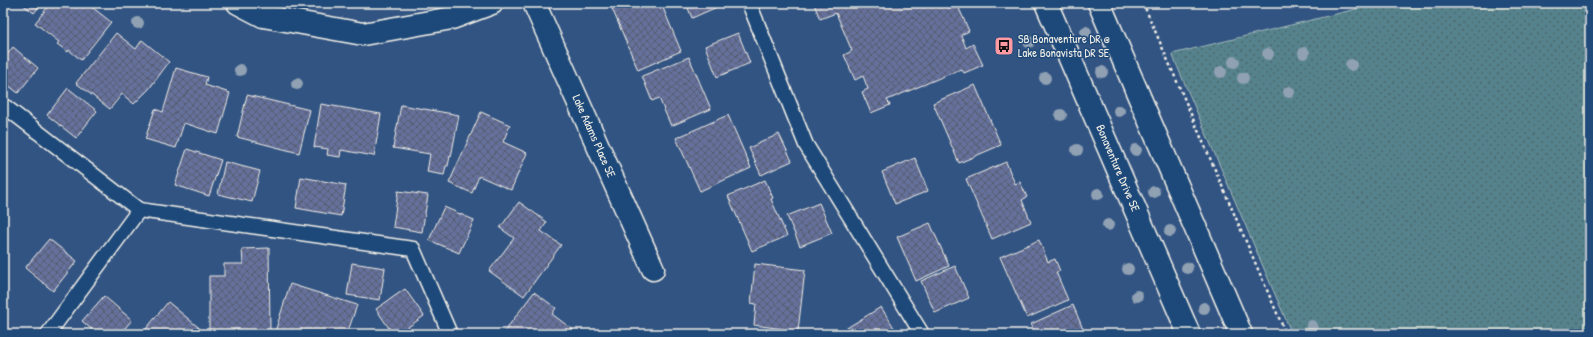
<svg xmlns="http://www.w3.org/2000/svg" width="1593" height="337" viewBox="0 0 1593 337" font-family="'Patrick Hand',sans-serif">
	<defs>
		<pattern id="park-dots" width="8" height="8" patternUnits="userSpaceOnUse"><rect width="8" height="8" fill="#54828c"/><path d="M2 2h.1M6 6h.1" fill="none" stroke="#4f686c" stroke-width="1.8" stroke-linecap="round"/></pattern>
		<pattern id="building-cross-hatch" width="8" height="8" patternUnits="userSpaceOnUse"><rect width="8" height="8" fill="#65719c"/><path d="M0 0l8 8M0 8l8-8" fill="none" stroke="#575c71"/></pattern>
	</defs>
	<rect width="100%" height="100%" fill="#325483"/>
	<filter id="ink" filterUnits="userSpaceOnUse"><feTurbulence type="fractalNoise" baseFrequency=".025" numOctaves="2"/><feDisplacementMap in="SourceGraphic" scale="8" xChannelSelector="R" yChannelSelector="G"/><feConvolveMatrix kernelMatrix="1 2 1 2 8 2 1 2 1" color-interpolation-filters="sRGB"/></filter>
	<g filter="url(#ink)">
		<!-- park -->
		<polygon fill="url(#park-dots)" stroke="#a4baba" points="1381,3 1590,3 1590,334 1292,334 1172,54"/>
		<!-- building -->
		<g fill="url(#building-cross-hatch)" stroke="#f4f1e8">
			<polygon points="21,3 42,3 34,13"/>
			<polygon points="51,3 95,3 92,7 111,22 81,60 69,50 68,52 57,44 59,42 35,23"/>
			<polygon points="618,3 661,3 681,51 638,70 611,6"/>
			<polygon points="686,3 726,3 692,18"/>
			<polygon points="810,3 947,3 950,9 958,6 969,31 961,35 966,48 973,44 983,65 964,73 961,69 887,100 890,105 871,113 862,92 868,89 863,76 855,80 844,55 852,51 836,13 820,19 814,4 811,5"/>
			<polygon points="116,33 136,49 142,40 169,62 149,89 134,104 122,94 110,109 76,83"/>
			<polygon points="738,33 750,63 717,77 705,46"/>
			<polygon points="13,47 38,68 18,93 3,81 3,60"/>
			<polygon points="689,57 711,109 671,126 659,98 652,101 642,76"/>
			<polygon points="176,68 207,77 205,85 230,93 218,134 184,123 176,148 145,139 155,109 163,112"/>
			<polygon points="975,85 1001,145 959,163 933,103"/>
			<polygon points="68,88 97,111 76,138 47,115"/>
			<polygon points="247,95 310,110 299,153 237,137"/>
			<polygon points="321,104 381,114 374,156 341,150 340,157 327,155 328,149 314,147"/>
			<polygon points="401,105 459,115 451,157 450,156 448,166 446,166 444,175 427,172 430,154 393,148"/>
			<polygon points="481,112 510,125 503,142 527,153 511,190 479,176 472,193 449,183"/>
			<polygon points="728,115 751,168 700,191 676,138"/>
			<polygon points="779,134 792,161 761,175 749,148"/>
			<polygon points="187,149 221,160 209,196 175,185"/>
			<polygon points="915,158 928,191 895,204 882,172"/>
			<polygon points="225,162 260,171 252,202 218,194"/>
			<polygon points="1006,162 1015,184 1020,182 1027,197 1022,200 1031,222 992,239 966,179"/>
			<polygon points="301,177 346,185 341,216 296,208"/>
			<polygon points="765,180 773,198 771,199 787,236 752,251 728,196"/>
			<polygon points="398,191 428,195 422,232 393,227"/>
			<polygon points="519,202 547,222 541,231 561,245 524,296 489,271 514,238 500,228"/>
			<polygon points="819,203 832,233 800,246 787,216"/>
			<polygon points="444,207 474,220 459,253 429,240"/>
			<polygon points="930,223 949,266 916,281 897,237"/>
			<polygon points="49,239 77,261 53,291 25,268"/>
			<polygon points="1039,240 1048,262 1055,259 1060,271 1056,272 1068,300 1027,318 1000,257"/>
			<polygon points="269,248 270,332 241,333 241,330 209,331 209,276 224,276 224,264 243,264 242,249"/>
			<polygon points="352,263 385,268 380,300 347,295"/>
			<polygon points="755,264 805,270 798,331 754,325 756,304 751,303"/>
			<polygon points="955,266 969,298 935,313 921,281"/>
			<polygon points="290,284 357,305 347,334 280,334 275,332"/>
			<polygon points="405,289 424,316 398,334 393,334 376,309"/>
			<polygon points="534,292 556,308 552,314 577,333 576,334 506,334 504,332"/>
			<polygon points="104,296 132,320 120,334 97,334 82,321"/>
			<polygon points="168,302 203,331 201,334 142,334"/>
			<polygon points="1073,305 1085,334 1035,334 1031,324"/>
			<polygon points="881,307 898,334 837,334"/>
			<polygon points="381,329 385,334 374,334"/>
		</g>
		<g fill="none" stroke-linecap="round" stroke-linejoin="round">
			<!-- service casing -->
			<g stroke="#f4f1e8" stroke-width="17">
				<g id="service">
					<polyline points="749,3 806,145 922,334"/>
					<polyline points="3,105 139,210 413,249 450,334"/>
					<polyline points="48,334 139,210"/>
				</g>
			</g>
			<!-- minor casing -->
			<g stroke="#f4f1e8" stroke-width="25">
				<polyline id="minor" points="534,3 653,269"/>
			</g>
			<!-- tertiary casing -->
			<g stroke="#f4f1e8" stroke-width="25">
				<g id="tertiary">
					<polyline points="238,3 263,16 363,34 452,18 492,3"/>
					<polyline points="1046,3 1189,334"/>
					<polyline points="1099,3 1241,334"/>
				</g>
			</g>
			<!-- path -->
			<polyline stroke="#f4f1e8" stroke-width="2.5" stroke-dasharray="3 3" stroke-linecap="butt" points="1143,3 1286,334"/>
			<!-- service -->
			<use href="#service" stroke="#1f4a7a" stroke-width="14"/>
			<!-- minor -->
			<use href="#minor" stroke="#1f4a7a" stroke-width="22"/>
			<!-- tertiary -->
			<use href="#tertiary" stroke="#1f4a7a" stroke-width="22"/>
		</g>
		<!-- trees -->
		<g fill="#90a1b3">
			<circle cx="138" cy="23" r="6"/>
			<circle cx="1086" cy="32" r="6"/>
			<circle cx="1029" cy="42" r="6"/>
			<circle cx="1304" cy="53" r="6"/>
			<circle cx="1268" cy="54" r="6"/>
			<circle cx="1234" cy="62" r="6"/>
			<circle cx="1351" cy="65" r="6"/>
			<circle cx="240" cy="70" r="6"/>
			<circle cx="1102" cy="72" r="6"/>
			<circle cx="1221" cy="72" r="6"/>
			<circle cx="1045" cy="78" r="6"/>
			<circle cx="1243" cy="78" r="6"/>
			<circle cx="297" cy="84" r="6"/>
			<circle cx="1289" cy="92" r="6"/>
			<circle cx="1119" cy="111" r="6"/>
			<circle cx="1061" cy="115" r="6"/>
			<circle cx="1077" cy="150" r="6"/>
			<circle cx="1136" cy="150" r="6"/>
			<circle cx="1154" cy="192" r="6"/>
			<circle cx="1098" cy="194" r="6"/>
			<circle cx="1108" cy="225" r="6"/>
			<circle cx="1170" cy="231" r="6"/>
			<circle cx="1187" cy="268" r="6"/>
			<circle cx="1128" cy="269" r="6"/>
			<circle cx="1137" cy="296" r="6"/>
			<circle cx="1204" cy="308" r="6"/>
			<circle cx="1312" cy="326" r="6"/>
		</g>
	</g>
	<!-- icons -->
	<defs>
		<g id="bus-square" transform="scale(1)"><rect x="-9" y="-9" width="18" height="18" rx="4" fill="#ff9aa2" stroke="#1f4a7a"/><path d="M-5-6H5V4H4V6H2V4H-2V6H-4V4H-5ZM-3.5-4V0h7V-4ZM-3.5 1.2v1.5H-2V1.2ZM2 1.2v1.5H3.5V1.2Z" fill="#111"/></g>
	</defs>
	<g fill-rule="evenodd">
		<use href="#bus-square" x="1004" y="46"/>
	</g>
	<g text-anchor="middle" stroke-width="3" stroke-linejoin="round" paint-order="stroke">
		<!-- poi labels -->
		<g font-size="12" fill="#f4f1e8" stroke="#1f4a7a" text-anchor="start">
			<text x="1018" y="43">SB Bonaventure DR @<tspan x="1018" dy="14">Lake Bonavista DR SE</tspan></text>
		</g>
		<!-- street labels -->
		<g font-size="12" fill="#f4f1e8" stroke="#1f4a7a">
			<text transform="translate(594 136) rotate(66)" y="4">Lake Adams Place SE</text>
			<text transform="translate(1118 168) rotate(67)" y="4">Bonaventure Drive SE</text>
		</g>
	</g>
	<!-- margin -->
	<rect width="1593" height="337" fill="none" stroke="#1f4a7a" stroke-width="16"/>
	<rect x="8" y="8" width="1577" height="321" fill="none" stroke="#f4f1e8" stroke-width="1.5" filter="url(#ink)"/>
</svg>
